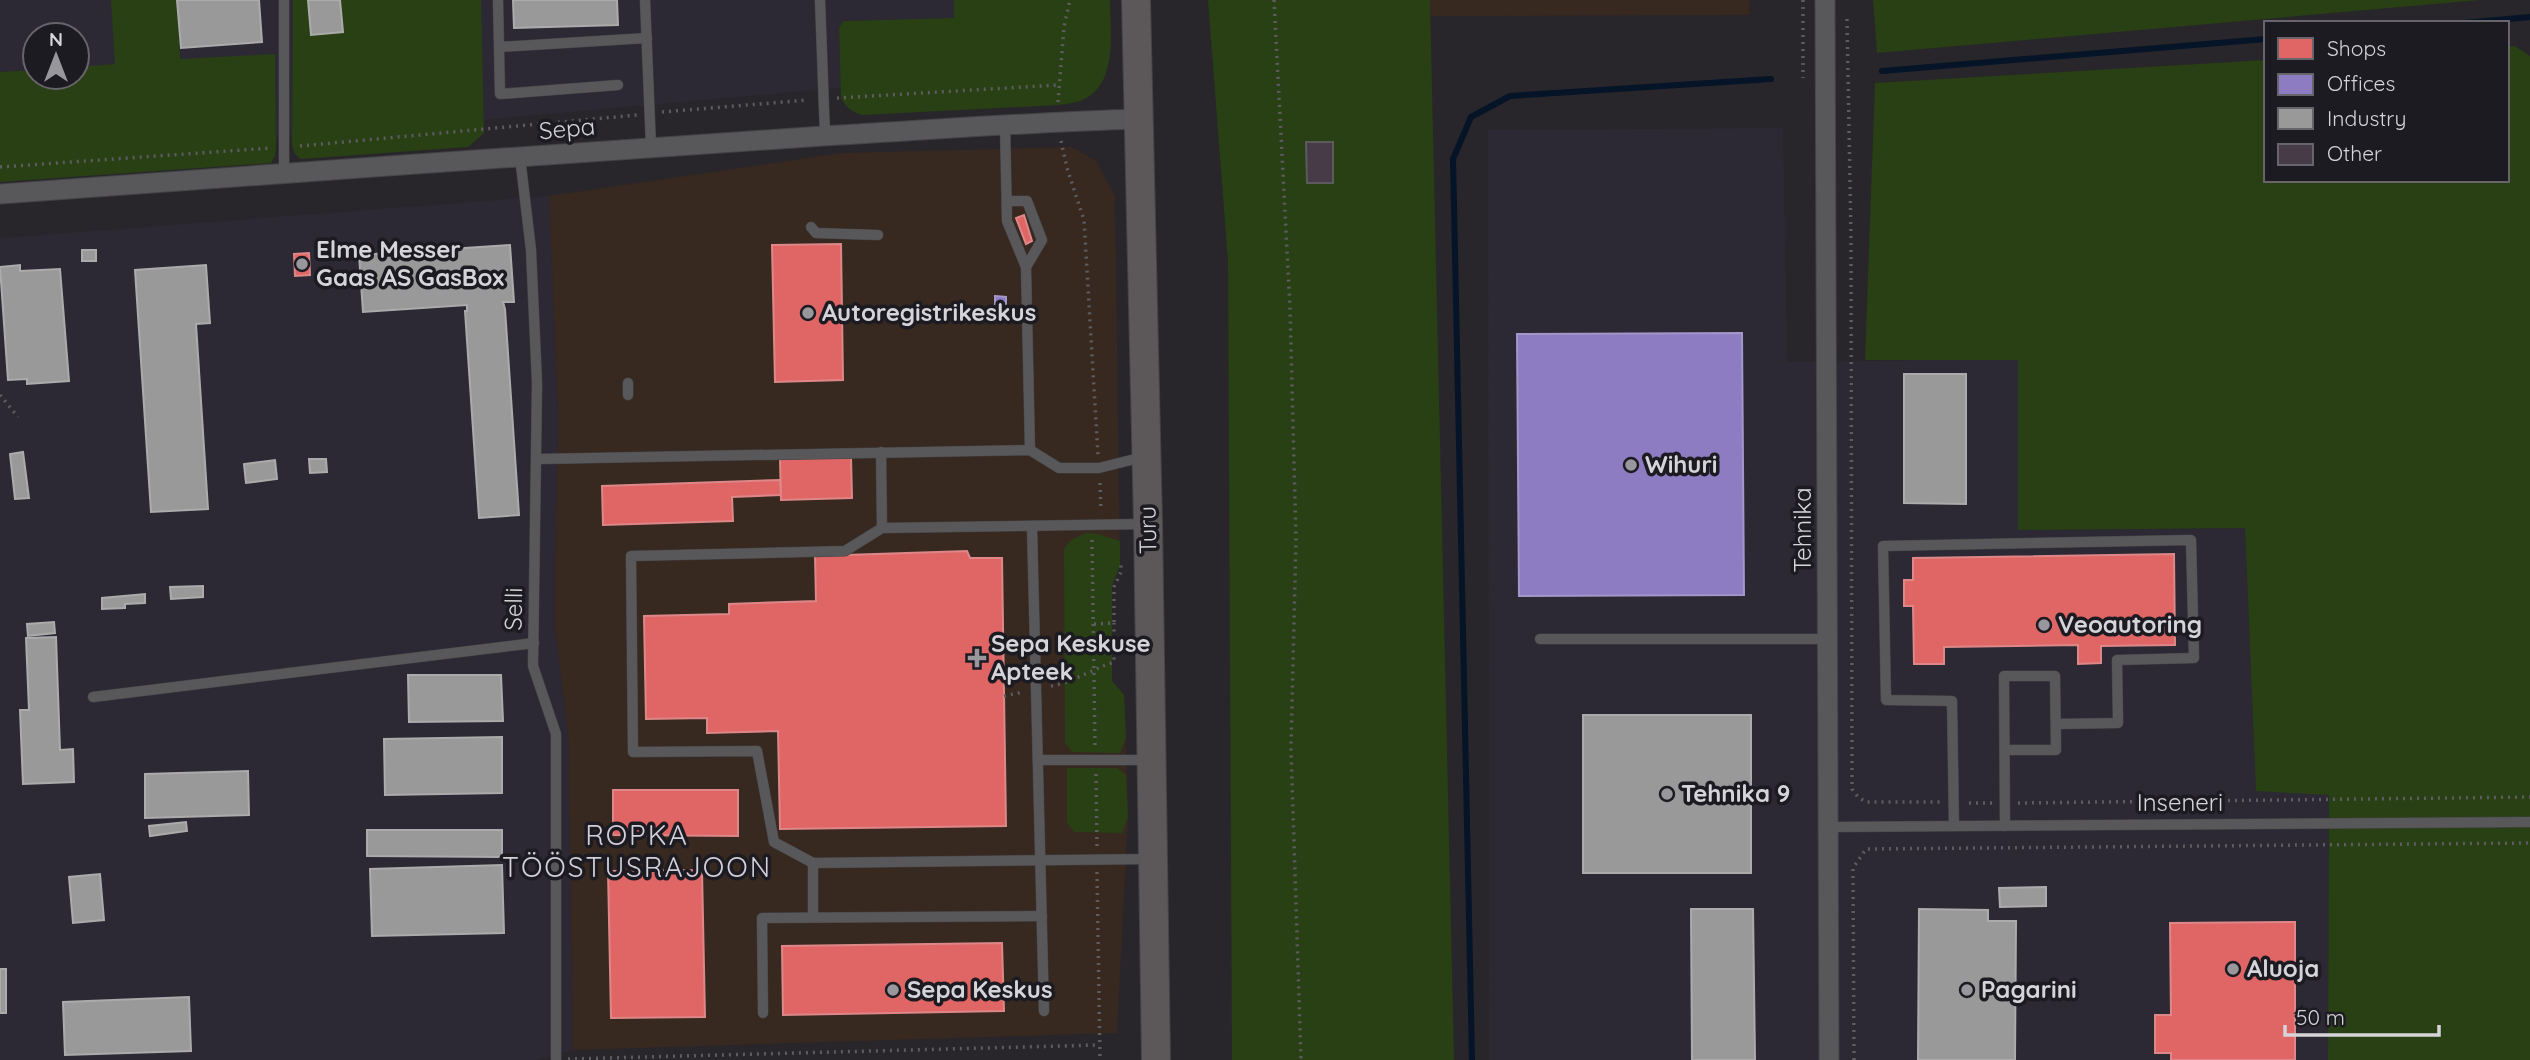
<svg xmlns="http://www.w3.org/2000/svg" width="2530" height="1060" viewBox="0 0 2530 1060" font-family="Quicksand,sans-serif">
	<rect width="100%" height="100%" fill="#28262a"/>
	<!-- commercial -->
	<g fill="#372920">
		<polygon points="1430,0 1750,0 1749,15 1431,16"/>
		<polygon points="1072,147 1096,161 1115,196 1120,566 1112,585 1112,681 1124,695 1128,817 1117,1033 573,1050 568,733 554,621 558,416 549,196 842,153"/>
	</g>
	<!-- built -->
	<g fill="#2c2934" fill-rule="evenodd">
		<path d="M0 0H954V18L844 21 839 28 841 88 276 138 0 156ZM35 35H77V77H35Z"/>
		<polygon points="1783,128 1787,362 2018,359 2018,530 2245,528 2256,790 2329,794 2328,1060 1489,1060 1488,130"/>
		<polygon points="549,196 558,416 554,621 568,733 573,1050 536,1060 0,1060 0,238"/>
	</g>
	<!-- green -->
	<g fill="#284014">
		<polygon points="111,0 177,0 180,59 275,54 276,148 275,156 271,163 0,182 0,72 35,70 35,77 77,77 77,67 115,64"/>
		<polygon points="293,0 308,0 311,34 343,32 340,0 481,0 484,133 468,147 301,159 295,154 292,147"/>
		<path d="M954 0H1110C1110 31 1119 87 1080 101 1073 103 1065 104 1058 105L863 115C852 113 846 107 841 98L839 27 844 21 954 18Z"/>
		<polygon points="1208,0 1430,0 1454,1060 1232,1060 1228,261"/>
		<polygon points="1873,0 2480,0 1877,53"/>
		<polygon points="2515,46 2530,56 2530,1060 2328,1060 2329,795 2256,791 2245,528 2018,530 2018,360 1865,360 1875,83 2266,60 2266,180 2507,180 2507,47"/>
		<polygon points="1086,533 1098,534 1120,541 1120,566 1112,585 1112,681 1124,695 1126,737 1120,753 1072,752 1065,743 1064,549 1071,540"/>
		<polygon points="1067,768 1117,768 1126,775 1128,817 1122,833 1074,832 1067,823"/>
	</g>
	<!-- shops -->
	<g fill="#e06666" stroke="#dd8788" stroke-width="2">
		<polygon points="1024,215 1032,241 1026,244 1016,218"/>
		<polygon points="841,244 843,380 775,382 772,245"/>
		<polygon points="309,253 310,275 295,276 294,254"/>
		<polygon points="851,457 852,498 781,500 780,459"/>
		<polygon points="780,480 781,495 732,497 733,521 603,525 602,486"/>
		<polygon points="967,551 970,558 1002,558 1006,826 780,829 778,731 707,733 707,718 646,719 644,616 729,614 729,604 816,601 815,556"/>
		<polygon points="2174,554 2175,645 2101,646 2101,663 2078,664 2078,645 1944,647 1944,664 1914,664 1913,606 1904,606 1904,580 1913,580 1913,558"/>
		<polygon points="613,790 738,790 738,836 613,835"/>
		<polygon points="702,870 705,1017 611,1018 608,871"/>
		<polygon points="2295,922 2295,1060 2171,1060 2171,1053 2155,1053 2155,1015 2171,1015 2170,923"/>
		<polygon points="1002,943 1004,1011 783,1015 782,946"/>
	</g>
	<!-- offices -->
	<g fill="#8e7cc3" stroke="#a396c9" stroke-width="2">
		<polygon points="995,296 1006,297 1006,316 995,316"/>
		<polygon points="1742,333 1744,595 1519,596 1517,334"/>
	</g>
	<!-- industry -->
	<g fill="#999" stroke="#ababac" stroke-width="2">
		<polygon points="177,0 259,0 262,42 181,48"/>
		<polygon points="308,0 340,0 343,32 311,35"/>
		<polygon points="513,0 617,0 618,25 514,28"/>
		<polygon points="510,245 514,302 503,302 505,309 519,515 479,518 465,311 467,311 467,305 363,312 359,255"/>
		<rect x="82" y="250" width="14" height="11"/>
		<polygon points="20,265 20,271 60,269 69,381 27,384 27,379 8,380 0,267"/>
		<polygon points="206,265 210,323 196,324 208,509 151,512 135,270"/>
		<polygon points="1904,374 1966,374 1966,504 1904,503"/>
		<polygon points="23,452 29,498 15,499 10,454"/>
		<polygon points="309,459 326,459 327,472 310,473"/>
		<polygon points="275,460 277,479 246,483 244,464"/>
		<polygon points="203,586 203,597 171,599 170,587"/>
		<polygon points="145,594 145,603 125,604 125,608 102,609 102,598"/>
		<polygon points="54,622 55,633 28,636 27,624"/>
		<polygon points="56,637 60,750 73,749 74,782 23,784 20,710 29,710 26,638"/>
		<polygon points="408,675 501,675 503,721 409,722"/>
		<rect x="1583" y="715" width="168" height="158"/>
		<polygon points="502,737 502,793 385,795 384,739"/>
		<polygon points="248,771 249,815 145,818 145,774"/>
		<polygon points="186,822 187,831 150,836 149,826"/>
		<polygon points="367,830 502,830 502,857 367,856"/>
		<polygon points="502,865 504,933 372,936 370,869"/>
		<polygon points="100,874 104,920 73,923 69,877"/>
		<polygon points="2046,887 2046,906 2000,907 1999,888"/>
		<polygon points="1691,909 1753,909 1755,1060 1692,1060"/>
		<polygon points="1919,909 1988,910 1988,921 2016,921 2015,1060 1918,1060"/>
		<rect x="0" y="969" width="6" height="44"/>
		<polygon points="189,997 191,1051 65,1055 63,1002"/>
	</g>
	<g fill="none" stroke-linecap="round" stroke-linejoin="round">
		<!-- stream -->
		<g stroke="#051426" stroke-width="6">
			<polyline points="2464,23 2530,17"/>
			<polyline points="1882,71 2266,39"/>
			<polyline points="1472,1060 1453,159 1471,117 1510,96 1771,79"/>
		</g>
	</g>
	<!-- building -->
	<polygon fill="#473b48" stroke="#5c5a5d" stroke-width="2" points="1306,142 1333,142 1333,183 1307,183"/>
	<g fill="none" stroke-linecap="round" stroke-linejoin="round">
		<!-- lane casing -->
		<g stroke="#444346" stroke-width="11">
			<g id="lane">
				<polyline points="284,0 284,175"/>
				<polyline points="498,0 499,47 647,38"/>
				<polyline points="645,0 651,147"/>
				<polyline points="820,0 825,136"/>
				<polyline points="499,47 500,94 618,85"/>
				<polyline points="1005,125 1007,221 1026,267"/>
				<polyline points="520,157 531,250 537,383 533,666 556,734 556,1060"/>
				<polyline points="1007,201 1027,201 1042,240 1026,267 1030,450"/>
				<polyline points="811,227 816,233 878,235"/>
				<polyline points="628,383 628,395"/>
				<polyline points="881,452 882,528"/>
				<polyline points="538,459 1030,450 1059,468 1099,468 1143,457"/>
				<polyline points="1144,524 882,528 845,551 631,556 633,752 757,751 774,842 813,863 1152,859"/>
				<polyline points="1032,527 1044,1011"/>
				<polyline points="1540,639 1828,639"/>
				<polyline points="93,697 534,643"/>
				<polyline points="2005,750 2056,750 2055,676 2004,676 2005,826"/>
				<polyline points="1038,760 1150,760"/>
				<polyline points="1954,826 1952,701 1886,700 1883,546 2191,540 2194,658 2117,660 2118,723 2056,724"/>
				<polyline points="1830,827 2530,822"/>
				<polyline points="813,863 813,917"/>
				<polyline points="763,1013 762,918 1042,916"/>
			</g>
		</g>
		<!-- street casing -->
		<g stroke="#444346" stroke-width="21">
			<g id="street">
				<polyline points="1825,0 1829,1060"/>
				<path d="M0 194C274 175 549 153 823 136 928 130 1033 122 1138 119"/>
			</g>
		</g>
		<!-- secondary casing -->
		<g stroke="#444346" stroke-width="30">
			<polyline id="secondary" points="1136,0 1148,523 1156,1060"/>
		</g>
		<!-- path -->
		<g stroke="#5e5c60" stroke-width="3.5" stroke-dasharray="2 5" stroke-linecap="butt">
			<polyline points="1274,0 1290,308 1296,539 1291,748 1301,1060"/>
			<polyline points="1803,0 1803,78"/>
			<polyline points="1847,19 1851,238 1852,789 1858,797 1866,802 1940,802"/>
			<polyline points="837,98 1058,85"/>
			<polyline points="1058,102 1064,27 1070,0"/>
			<polyline points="662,112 808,100"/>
			<polyline points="1061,141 1067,168 1084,220 1098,455"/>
			<polyline points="300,146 637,115"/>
			<polyline points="0,167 271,148"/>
			<polyline points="0,395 18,417"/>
			<polyline points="1100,483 1101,511"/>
			<polyline points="1092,540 1095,746"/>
			<polyline points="1094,624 1114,623 1114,587 1121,572 1121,561"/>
			<path d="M1051 686C1074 682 1092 669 1114 662V623"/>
			<polyline points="1004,696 1023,692"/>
			<polyline points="1096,774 1097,847"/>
			<polyline points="1969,803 1992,803"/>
			<polyline points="2018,803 2530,797"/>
			<polyline points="1097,872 1100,1060"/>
			<polyline points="568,1059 1099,1045"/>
			<polyline points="1854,1060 1853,868 1866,849 2530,843"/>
		</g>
		<!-- lane -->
		<use href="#lane" stroke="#58575a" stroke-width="10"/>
		<!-- street -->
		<use href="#street" stroke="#58575a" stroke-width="19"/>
		<!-- secondary -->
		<use href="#secondary" stroke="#5c585a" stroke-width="28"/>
	</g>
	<!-- markers -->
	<g fill="#98979b" stroke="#1d1b22" stroke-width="2.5">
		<circle cx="302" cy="264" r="7"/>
		<circle cx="808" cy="313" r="7"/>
		<circle cx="1631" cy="465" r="7"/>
		<circle cx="2044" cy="625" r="7"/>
		<path d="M973.5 647.5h7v7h7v7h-7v7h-7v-7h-7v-7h7z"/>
		<circle cx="1667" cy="794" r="7"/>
		<circle cx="2233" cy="969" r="7"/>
		<circle cx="893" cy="990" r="7"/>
		<circle cx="1967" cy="990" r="7"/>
	</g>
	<g text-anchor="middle" stroke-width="7" stroke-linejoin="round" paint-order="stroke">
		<!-- street labels -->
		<g font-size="24" fill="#d5d4d8" stroke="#1d1b22">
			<text transform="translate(567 129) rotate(-5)" y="8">Sepa</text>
			<text transform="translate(1148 530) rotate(-91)" y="8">Turu</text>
			<text transform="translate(1803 530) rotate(-90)" y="8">Tehnika</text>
			<text transform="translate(514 609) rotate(-89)" y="8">Selli</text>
			<text x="2180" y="811">Inseneri</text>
		</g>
		<!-- poi labels -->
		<g font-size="24" font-weight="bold" fill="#d5d4d8" stroke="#1d1b22" text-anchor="start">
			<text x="316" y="258">Elme Messer<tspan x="316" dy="28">Gaas AS GasBox</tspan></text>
			<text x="822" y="321">Autoregistrikeskus</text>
			<text x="1645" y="473">Wihuri</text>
			<text x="2058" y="633">Veoautoring</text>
			<text x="991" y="652">Sepa Keskuse<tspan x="991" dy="28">Apteek</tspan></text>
			<text x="1681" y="802">Tehnika 9</text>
			<text x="2247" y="977">Aluoja</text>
			<text x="907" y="998">Sepa Keskus</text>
			<text x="1981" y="998">Pagarini</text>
		</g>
		<!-- quarter labels -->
		<g font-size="28" letter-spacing="2" fill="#d2cfd9" stroke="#1d1b22">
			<text x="637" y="845">ROPKA<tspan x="637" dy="32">TÖÖSTUSRAJOON</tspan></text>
		</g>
	</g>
	<!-- legend -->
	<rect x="2264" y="21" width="245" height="161" fill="#1d1b22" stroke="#67656b" stroke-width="2"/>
	<rect x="2278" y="38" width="35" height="21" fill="#e06666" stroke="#67656b" stroke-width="2"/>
	<text x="2327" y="56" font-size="21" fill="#d5d4d8">Shops</text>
	<rect x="2278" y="74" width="35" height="21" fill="#8e7cc3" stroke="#67656b" stroke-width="2"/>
	<text x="2327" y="91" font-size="21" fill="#d5d4d8">Offices</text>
	<rect x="2278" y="108" width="35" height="21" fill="#999999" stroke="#67656b" stroke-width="2"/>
	<text x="2327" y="126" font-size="21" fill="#d5d4d8">Industry</text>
	<rect x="2278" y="144" width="35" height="21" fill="#473b48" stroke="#67656b" stroke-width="2"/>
	<text x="2327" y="161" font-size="21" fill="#d5d4d8">Other</text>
	<!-- north arrow -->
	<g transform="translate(56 56)"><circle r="33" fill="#1d1b22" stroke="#67656b" stroke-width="2"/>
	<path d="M0-5L12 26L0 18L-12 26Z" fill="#98979b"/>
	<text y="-10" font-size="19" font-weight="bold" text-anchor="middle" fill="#d5d4d8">N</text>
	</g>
	<!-- scale -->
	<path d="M2285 1025v10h154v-10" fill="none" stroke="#d5d4d8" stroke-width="3.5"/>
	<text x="2296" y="1025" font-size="21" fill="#d5d4d8" stroke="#1d1b22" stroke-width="5" paint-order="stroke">50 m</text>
</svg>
